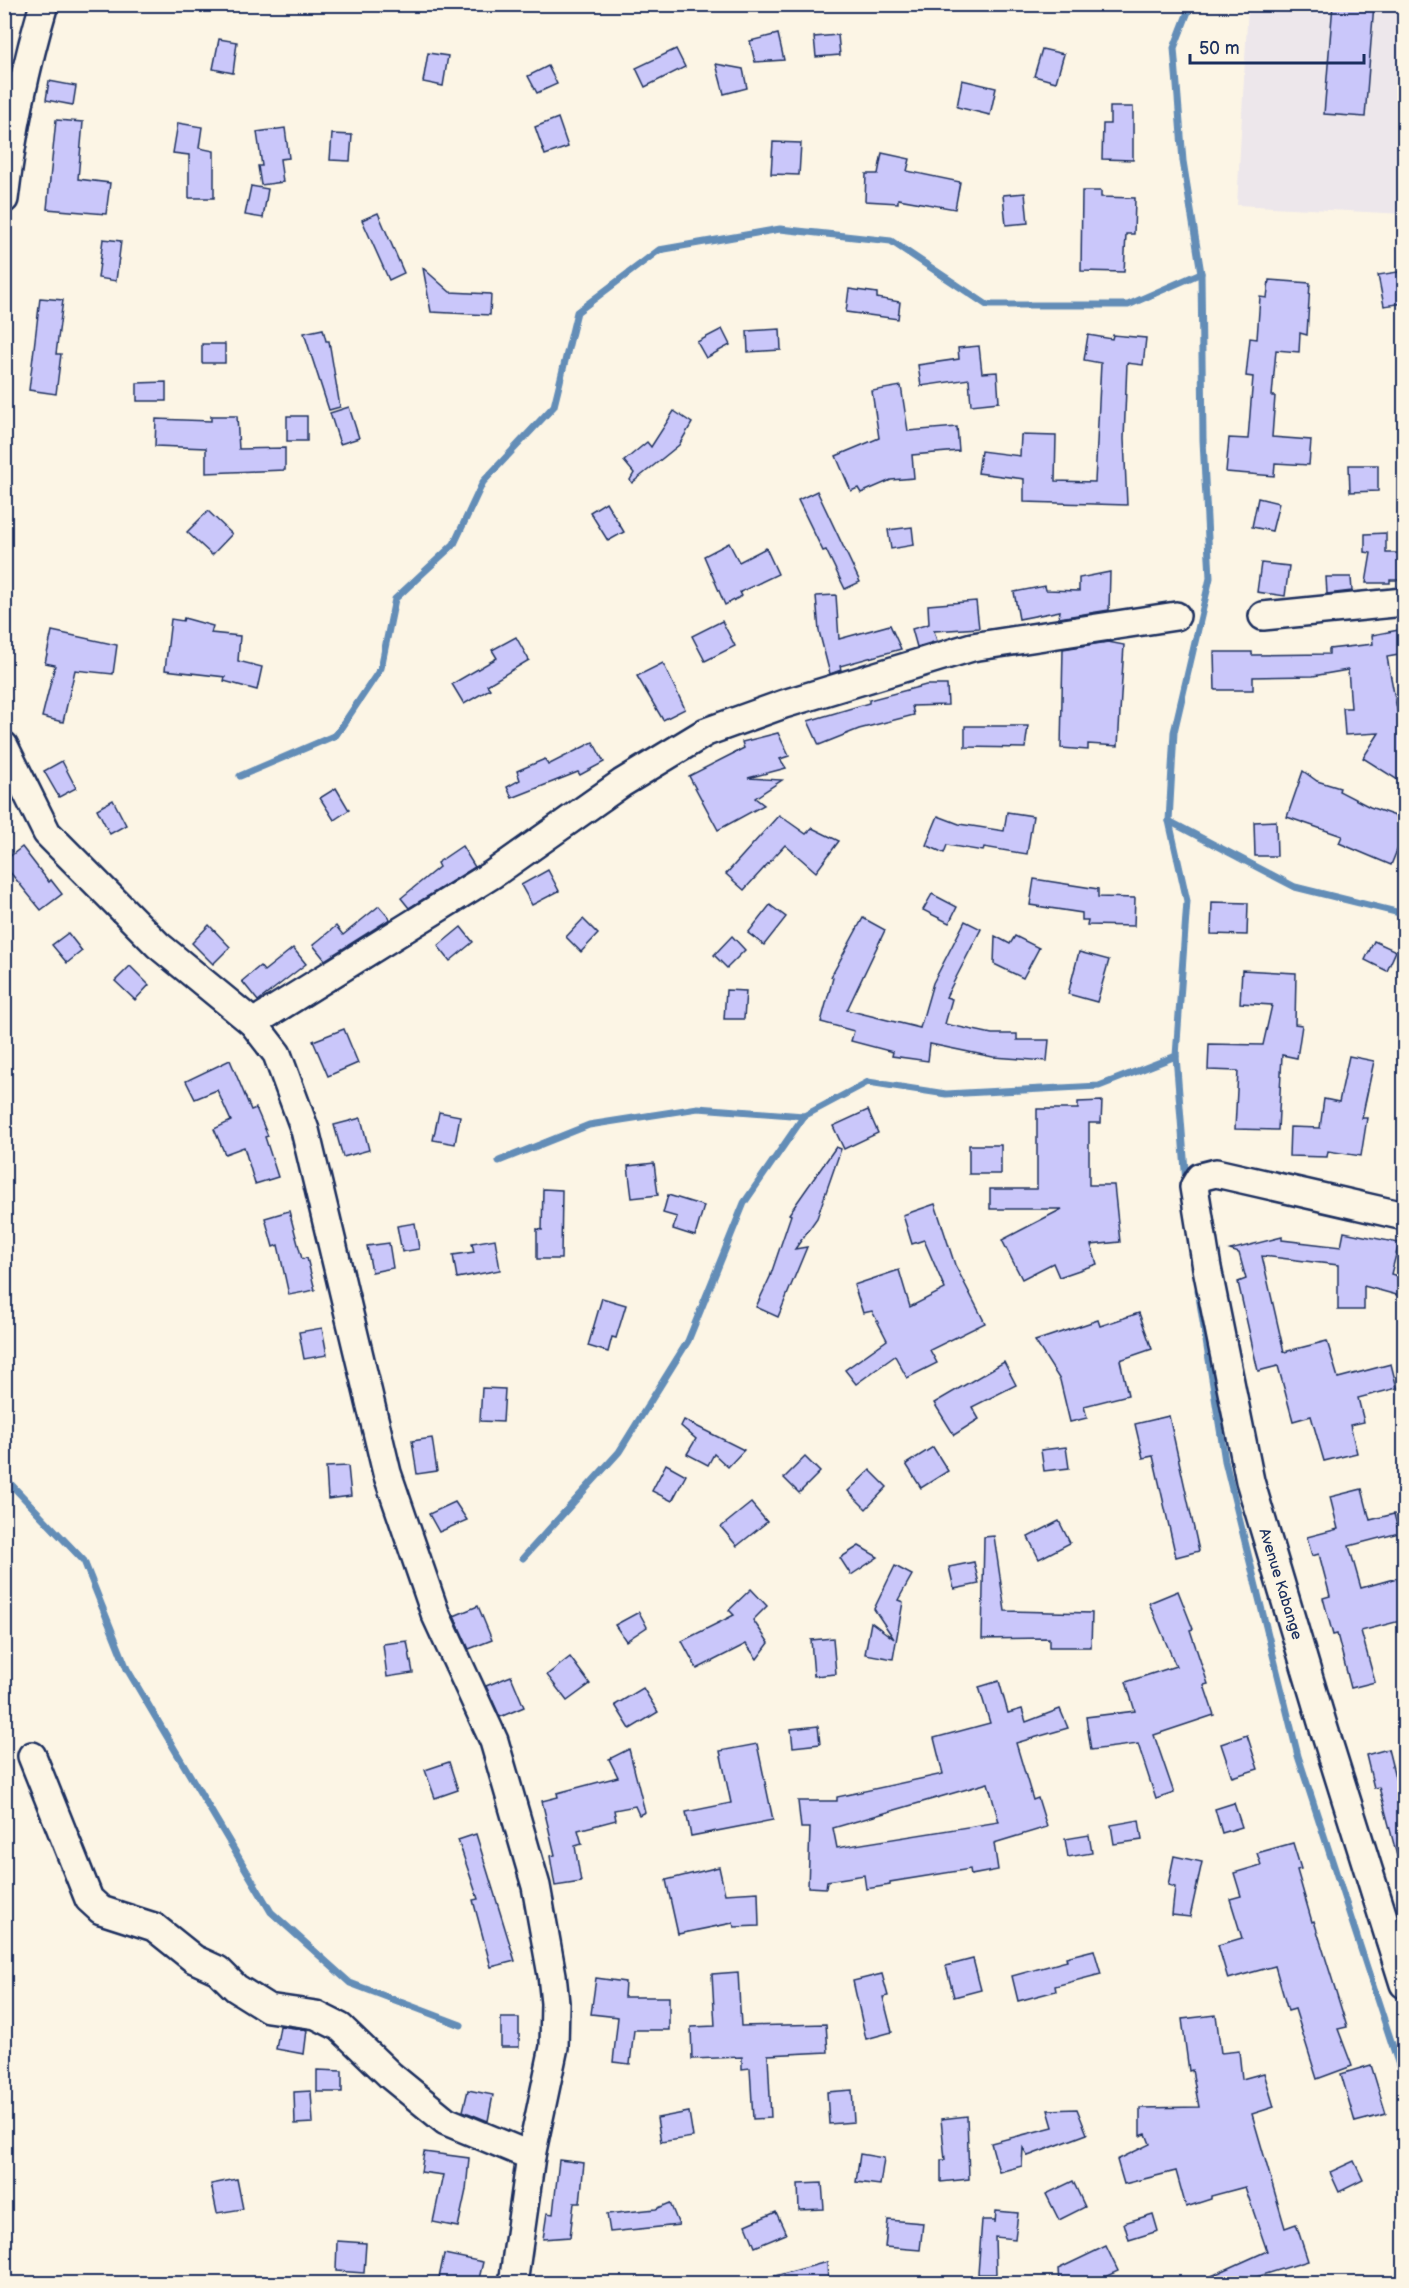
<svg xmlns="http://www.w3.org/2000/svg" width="1409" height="2288" viewBox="0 0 1409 2288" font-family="'Balsamiq Sans',sans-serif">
	<rect width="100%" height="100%" fill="#fcf5e5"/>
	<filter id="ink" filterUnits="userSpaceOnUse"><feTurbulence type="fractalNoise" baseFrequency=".0167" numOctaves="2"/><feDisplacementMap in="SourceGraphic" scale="12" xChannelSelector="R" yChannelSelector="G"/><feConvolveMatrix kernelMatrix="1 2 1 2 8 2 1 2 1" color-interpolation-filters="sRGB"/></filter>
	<g filter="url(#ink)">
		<!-- built -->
		<polygon fill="#ede7eb" points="1248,5 1404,5 1404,214 1237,205"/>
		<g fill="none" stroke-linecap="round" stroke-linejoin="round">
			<!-- stream -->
			<g stroke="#648db7" stroke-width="7">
				<polyline points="240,776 336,735 381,668 395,599 454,544 483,482 554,406 577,312 659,250 780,229 891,241 987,305 1128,305 1201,273"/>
				<polyline points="1169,821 1295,887 1404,914"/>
				<polyline points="499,1161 589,1125 698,1108 804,1116"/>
				<polyline points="1186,1183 1176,1056 1187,901 1169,821 1174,732 1210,578 1203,440 1201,273 1183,161 1174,48 1191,4"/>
				<polyline points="1198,1290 1225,1461 1298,1756 1404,2081"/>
				<polyline points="4,1477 84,1561 127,1669 271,1912 350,1983 461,2025"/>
				<polyline points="523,1558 619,1452 688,1341 744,1203 804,1116 868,1082 946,1094 1099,1086 1176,1056"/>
			</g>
		</g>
		<!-- building -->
		<g fill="#cac7fa" stroke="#1b2f5e" stroke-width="1.5" fill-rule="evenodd">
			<polygon points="1333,4 1374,4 1365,117 1324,114"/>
			<polygon points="778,34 784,60 755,62 750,41"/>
			<polygon points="838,35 840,55 816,57 814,37"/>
			<polygon points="219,39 237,42 233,73 213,69"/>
			<polygon points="676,49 685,67 645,87 636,68"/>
			<polygon points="1042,49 1064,54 1056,82 1034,76"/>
			<polygon points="428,53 448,56 443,86 423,82"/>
			<polygon points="716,64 743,69 747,88 724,94"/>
			<polygon points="548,66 557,84 537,93 528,76"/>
			<polygon points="962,80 996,88 990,115 957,107"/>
			<polygon points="49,81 76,86 73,105 46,100"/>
			<polygon points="1110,107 1133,107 1133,160 1102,159 1103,124 1110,124"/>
			<polygon points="558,118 568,147 545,155 535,127"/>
			<polygon points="56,120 83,122 78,179 110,183 106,214 47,209"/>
			<polygon points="178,123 202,127 199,148 214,151 214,198 189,198 189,155 173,153"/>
			<polygon points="285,128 289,158 280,159 283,182 261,185 258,166 262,166 257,132"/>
			<polygon points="332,134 352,135 350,161 330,160"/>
			<polygon points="773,142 801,143 799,175 771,174"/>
			<polygon points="882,153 910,159 907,171 960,182 955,209 898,199 898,203 865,201 866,174 878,174"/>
			<polygon points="251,186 268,189 263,218 245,215"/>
			<polygon points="1082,191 1101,191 1101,197 1135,198 1134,234 1126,234 1124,272 1081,271"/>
			<polygon points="1025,193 1028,223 1006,225 1003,195"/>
			<polygon points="378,213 404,273 389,280 362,220"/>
			<polygon points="103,239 121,241 116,281 98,278"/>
			<polygon points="423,268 450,292 491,294 490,315 431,312"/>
			<polygon points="1404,271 1404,303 1384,306 1378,275"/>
			<polygon points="1269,280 1310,283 1307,335 1300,333 1299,352 1276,350 1272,396 1275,396 1272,437 1311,440 1309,465 1275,463 1274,476 1226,472 1229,438 1248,439 1253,377 1246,376 1250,338 1257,339 1260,297 1267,298"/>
			<polygon points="849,289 877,293 877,298 900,302 898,319 846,312"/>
			<polygon points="40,298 63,300 56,354 61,354 56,394 29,390"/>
			<polygon points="323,329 326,341 329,341 340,407 329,410 304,333"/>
			<polygon points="722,329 730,345 706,358 697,342"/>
			<polygon points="780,329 781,350 748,352 747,331"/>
			<polygon points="1088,335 1112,339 1113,335 1146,338 1143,365 1127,363 1124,439 1127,505 1024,502 1024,479 978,473 981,451 1020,456 1021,435 1056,436 1055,481 1095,482 1101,363 1084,360"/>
			<rect x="202" y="344" width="23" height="19"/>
			<polygon points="979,346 982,373 997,372 999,402 971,405 969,379 921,386 918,365 959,359 958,348"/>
			<polygon points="166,382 166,401 137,401 137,383"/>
			<polygon points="901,386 908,431 957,427 959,451 912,455 914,478 891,480 861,493 858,488 851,491 836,456 879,438 872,391"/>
			<polygon points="349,407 359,438 340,444 330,413"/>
			<polygon points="674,411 692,423 679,445 632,483 630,480 634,473 624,461 647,442 651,447"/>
			<polygon points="211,416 237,416 239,449 285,448 285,470 206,473 206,448 155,446 156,419 211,421"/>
			<rect x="287" y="416" width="20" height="25"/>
			<polygon points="1349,465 1378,465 1378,491 1350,492"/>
			<polygon points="817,491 860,582 845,589 826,550 823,551 798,500"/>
			<polygon points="1258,498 1279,503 1272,531 1252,527"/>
			<polygon points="606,502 624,532 608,541 590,512"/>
			<polygon points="208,511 232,534 212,555 187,532"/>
			<polygon points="912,527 914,545 891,549 888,530"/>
			<polygon points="1386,533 1386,553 1404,553 1404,580 1390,580 1390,583 1366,583 1371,553 1365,552 1365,534"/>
			<polygon points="729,543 739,562 766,548 778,574 740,592 742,596 725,605 704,556"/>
			<polygon points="1261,563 1289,566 1285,596 1257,592"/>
			<polygon points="1110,572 1109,610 1059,618 1060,611 1019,619 1014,592 1045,586 1046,590 1079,591 1079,578"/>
			<polygon points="1326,577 1351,577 1352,591 1327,594"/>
			<polygon points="836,595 839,639 890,625 901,649 840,666 841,670 830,674 819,631 816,596"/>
			<polygon points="976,601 979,628 934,631 937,641 917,647 912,629 929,624 928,605"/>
			<polygon points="184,618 213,626 211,633 240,636 238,661 262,667 257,690 224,681 225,677 165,670 171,619 183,621"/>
			<polygon points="722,621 735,646 705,661 692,636"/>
			<polygon points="1404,629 1404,654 1387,657 1401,730 1404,730 1404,784 1363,758 1379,733 1345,735 1343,708 1351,708 1348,670 1313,676 1253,677 1253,690 1215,690 1214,652 1252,652 1252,655 1329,654 1329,649 1373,644 1372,635"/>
			<polygon points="52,631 117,645 113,674 75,670 63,722 42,717 55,665 45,663"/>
			<polygon points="516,637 529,660 487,685 490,689 464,704 452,684 497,658 492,650"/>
			<polygon points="1108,642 1124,645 1118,746 1088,744 1088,750 1061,748 1063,649"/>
			<polygon points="663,663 685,709 663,720 637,676"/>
			<polygon points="926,685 947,685 948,705 912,706 914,715 859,729 819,745 808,721 869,703 869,700"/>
			<polygon points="965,726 1028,726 1025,748 965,747"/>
			<polygon points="778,733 789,756 780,759 786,768 748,778 782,780 755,798 764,805 718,830 689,776 744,748 742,742"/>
			<polygon points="593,742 604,762 580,775 578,772 512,798 507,787 520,780 517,771 545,759 548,765"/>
			<polygon points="62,761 76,788 59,797 44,771"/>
			<polygon points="1303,771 1317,781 1340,788 1339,791 1370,807 1404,819 1404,833 1391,865 1339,843 1342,836 1287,817"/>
			<polygon points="336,788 349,810 334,820 320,798"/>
			<polygon points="113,800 126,825 110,834 97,809"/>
			<polygon points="1007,812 1033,816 1027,854 984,847 983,851 947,845 944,853 926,845 938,816 959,824 1004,831"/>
			<polygon points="779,815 806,834 812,828 839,841 816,872 785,845 744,890 726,874"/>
			<polygon points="1276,821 1277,856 1255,856 1254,822"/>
			<polygon points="462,846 475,867 409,908 401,898 439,867 437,863"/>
			<polygon points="22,847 49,882 51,880 62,894 41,910 4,865 4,861"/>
			<polygon points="548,870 559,891 532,905 521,885"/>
			<polygon points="1034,879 1098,889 1098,897 1135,898 1134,926 1087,925 1088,920 1082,920 1082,913 1030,905"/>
			<polygon points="932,894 957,907 949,923 923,910"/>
			<polygon points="1212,902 1248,903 1247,935 1211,934"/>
			<polygon points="770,905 786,917 764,945 748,933"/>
			<polygon points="379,906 390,919 325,960 313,945 336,926 343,935"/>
			<polygon points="863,918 885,930 847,1010 920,1028 933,983 965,921 981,929 946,997 952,999 945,1024 992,1034 1017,1034 1017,1040 1049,1040 1047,1061 993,1057 930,1044 928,1061 892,1056 893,1052 851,1041 854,1031 821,1022 833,978 831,977"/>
			<polygon points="583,919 598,934 581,952 566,937"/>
			<polygon points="209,925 230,947 213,964 192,943"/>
			<polygon points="461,927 473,942 450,961 438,946"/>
			<polygon points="68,933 82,951 67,963 52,945"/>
			<polygon points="732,936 745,950 727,968 714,955"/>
			<polygon points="995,936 1010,944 1015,936 1039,948 1023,978 994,964"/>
			<polygon points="1374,941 1396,951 1387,971 1365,960"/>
			<polygon points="293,948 306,964 258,1001 242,981 260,966 264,971"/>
			<polygon points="1079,952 1109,960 1097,1002 1068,994"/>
			<polygon points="130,966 149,985 135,1000 115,981"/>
			<polygon points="1242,970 1296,973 1295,1024 1302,1025 1297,1058 1282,1055 1278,1130 1235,1129 1238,1071 1208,1070 1209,1044 1263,1045 1272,1005 1240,1003"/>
			<polygon points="726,990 746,991 744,1019 724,1019"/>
			<polygon points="344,1029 358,1063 328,1076 313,1041"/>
			<polygon points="1349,1056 1374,1061 1362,1118 1367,1118 1361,1156 1328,1151 1327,1157 1289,1156 1290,1127 1320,1128 1324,1099 1339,1102"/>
			<polygon points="230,1060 251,1110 256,1108 268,1136 265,1137 278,1177 255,1184 244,1147 225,1154 214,1129 231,1121 217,1090 195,1099 186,1081"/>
			<polygon points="1102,1101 1101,1123 1089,1123 1089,1185 1114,1185 1120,1242 1091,1245 1097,1264 1059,1277 1053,1263 1022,1279 1002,1240 1062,1209 990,1209 990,1189 1037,1189 1037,1109 1078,1109 1078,1102"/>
			<polygon points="868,1110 878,1133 844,1149 833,1126"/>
			<polygon points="439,1112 460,1116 455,1144 433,1140"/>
			<polygon points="361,1118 369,1150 343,1157 334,1125"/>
			<rect x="969" y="1145" width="32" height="29"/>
			<polygon points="836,1147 841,1149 817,1218 795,1249 807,1247 778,1317 756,1307 770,1277 791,1215 789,1214"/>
			<polygon points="654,1163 658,1195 632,1198 628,1166"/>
			<polygon points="543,1189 562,1190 561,1259 537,1259 537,1229 542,1230"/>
			<polygon points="668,1195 704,1206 695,1236 673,1229 677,1217 663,1213"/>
			<polygon points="935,1204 955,1265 985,1323 930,1350 937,1363 907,1378 895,1356 856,1384 845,1370 887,1340 872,1311 863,1313 854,1285 899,1270 910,1307 945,1289 924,1240 912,1244 903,1215"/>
			<polygon points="289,1211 302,1259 307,1258 315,1290 289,1295 278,1245 273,1247 265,1218"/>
			<polygon points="415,1223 419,1249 402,1252 397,1226"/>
			<polygon points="1344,1232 1399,1243 1391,1274 1404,1278 1404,1297 1364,1286 1364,1310 1338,1310 1338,1265 1262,1256 1284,1352 1327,1341 1338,1378 1391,1364 1397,1388 1358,1398 1364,1422 1350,1425 1357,1453 1324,1461 1311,1416 1293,1421 1278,1366 1258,1371 1238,1282 1246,1279 1239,1253 1230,1250 1282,1237 1282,1240 1341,1247"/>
			<polygon points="495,1239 500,1270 457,1278 453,1255 474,1252 472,1243"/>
			<polygon points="389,1243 393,1268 372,1272 367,1246"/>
			<polygon points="602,1298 626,1305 616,1338 612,1337 608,1352 588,1346"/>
			<polygon points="1139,1313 1152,1349 1120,1360 1128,1395 1084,1406 1087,1418 1070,1422 1060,1380 1035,1341 1098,1320 1100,1326"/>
			<polygon points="322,1328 327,1355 304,1359 299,1332"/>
			<polygon points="1004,1362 1016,1385 972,1407 979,1419 954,1435 934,1403"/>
			<polygon points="482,1388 505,1389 503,1422 480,1421"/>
			<polygon points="1169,1416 1199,1551 1176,1557 1153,1456 1143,1458 1135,1424"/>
			<polygon points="684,1420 744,1450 728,1467 714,1454 708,1465 687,1454 696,1439 681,1426"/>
			<polygon points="432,1438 437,1471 417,1474 412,1441"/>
			<polygon points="933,1447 948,1471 921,1488 906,1464"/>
			<polygon points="1066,1447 1069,1468 1044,1471 1041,1450"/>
			<polygon points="805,1457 820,1472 799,1493 784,1478"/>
			<polygon points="666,1464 686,1475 672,1501 652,1491"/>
			<polygon points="348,1466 351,1496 328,1499 326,1467"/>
			<polygon points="870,1470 887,1487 866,1509 848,1491"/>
			<polygon points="1362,1489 1370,1520 1394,1514 1399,1533 1349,1546 1361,1588 1397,1578 1404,1605 1404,1620 1361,1631 1375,1682 1351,1688 1337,1634 1333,1635 1323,1598 1330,1596 1319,1554 1312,1556 1307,1537 1338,1529 1330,1497"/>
			<polygon points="455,1502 467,1520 439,1532 429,1514"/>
			<polygon points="751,1503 767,1522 737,1546 721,1527"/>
			<polygon points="1059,1521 1070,1543 1039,1559 1028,1537"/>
			<polygon points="994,1536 1005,1611 1092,1613 1091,1647 1049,1647 1049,1638 982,1639 984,1537"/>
			<polygon points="859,1546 878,1557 851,1575 840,1558"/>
			<polygon points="974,1562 979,1584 954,1589 949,1567"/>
			<polygon points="895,1566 912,1575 898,1600 903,1602 893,1659 865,1654 871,1622 894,1639 874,1609"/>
			<polygon points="751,1589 767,1606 753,1620 769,1643 757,1659 746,1644 697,1669 682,1641 734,1615 729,1610"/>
			<polygon points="1178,1591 1193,1629 1190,1630 1208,1684 1204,1685 1214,1715 1154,1735 1174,1793 1156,1799 1138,1744 1091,1750 1086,1717 1135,1711 1126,1682 1176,1666 1149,1603"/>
			<polygon points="478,1606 492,1640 469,1649 454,1616"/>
			<polygon points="639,1612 647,1627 626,1641 615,1625"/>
			<polygon points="833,1638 836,1674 814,1676 811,1640"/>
			<polygon points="407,1641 413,1673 387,1677 383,1644"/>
			<polygon points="570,1657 590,1684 567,1701 547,1675"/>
			<polygon points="511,1676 524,1707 500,1717 486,1686"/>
			<path d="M999 1681 1008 1713 1022 1709 1026 1722 1060 1709 1068 1728 1016 1743 1033 1800 1038 1798 1047 1827 994 1843 998 1870 971 1875 970 1869 890 1882V1885L866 1889 864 1875 827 1881 826 1888 808 1887 810 1828H801L798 1801H837V1797L943 1774 934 1738 990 1723 979 1687ZM988 1783 999 1822 837 1848 833 1828Z"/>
			<polygon points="643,1688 658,1712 630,1729 615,1705"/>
			<polygon points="818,1726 820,1744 793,1747 791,1729"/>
			<polygon points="1247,1735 1258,1769 1232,1777 1221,1744"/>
			<polygon points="757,1744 773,1820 691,1836 686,1812 731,1803 720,1751"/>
			<polygon points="629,1749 645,1812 639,1815 635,1806 614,1810 616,1820 578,1830 582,1844 575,1846 581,1882 555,1886 550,1856 555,1855 542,1801 558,1797 557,1793 618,1777 609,1759"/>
			<polygon points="1388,1749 1400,1797 1404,1796 1404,1859 1398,1860 1379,1787 1374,1788 1366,1755"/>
			<polygon points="449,1762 458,1790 435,1798 425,1770"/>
			<polygon points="1234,1803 1242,1827 1222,1833 1215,1809"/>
			<polygon points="1139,1820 1142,1840 1114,1844 1111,1825"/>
			<polygon points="476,1834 515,1961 491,1967 473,1900 478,1899 458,1840"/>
			<polygon points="1089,1835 1092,1853 1068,1857 1065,1839"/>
			<polygon points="1293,1843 1301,1869 1297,1870 1312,1922 1314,1921 1347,2027 1338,2029 1352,2066 1317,2079 1295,2009 1288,2011 1275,1966 1228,1979 1218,1945 1242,1938 1230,1899 1241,1896 1234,1873 1261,1865 1257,1853"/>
			<polygon points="1174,1856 1202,1862 1190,1917 1172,1915 1175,1887 1168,1885"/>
			<polygon points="719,1867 725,1894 758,1892 759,1926 734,1927 733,1923 678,1934 666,1880"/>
			<polygon points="1094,1950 1101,1974 1055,1986 1056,1991 1018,2001 1012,1976 1067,1961 1066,1957"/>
			<polygon points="973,1959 981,1990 954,1997 946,1966"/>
			<polygon points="738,1972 741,2026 826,2024 828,2052 768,2055 771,2118 753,2119 750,2068 742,2069 742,2057 692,2059 691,2027 715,2026 712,1974"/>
			<polygon points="882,1974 888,1996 883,1997 892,2032 866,2039 853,1981"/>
			<polygon points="596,1978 625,1982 624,1997 669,1997 669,2030 634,2030 630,2064 613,2062 618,2017 591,2014"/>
			<polygon points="1216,2015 1221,2053 1239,2051 1242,2079 1264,2073 1274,2107 1252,2114 1285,2228 1296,2224 1308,2261 1250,2279 1252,2283 1196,2283 1267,2251 1245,2187 1211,2196 1211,2199 1186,2207 1176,2171 1124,2184 1117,2160 1150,2144 1146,2134 1140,2136 1140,2108 1199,2107 1192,2070 1189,2071 1182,2019"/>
			<rect x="501" y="2018" width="18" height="29"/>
			<polygon points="280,2026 307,2030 304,2054 276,2049"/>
			<polygon points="1371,2065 1386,2114 1355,2122 1341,2074"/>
			<polygon points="317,2070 342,2071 342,2092 317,2092"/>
			<polygon points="468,2090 493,2095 488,2121 463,2111"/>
			<polygon points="852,2090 854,2122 829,2124 827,2092"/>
			<polygon points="311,2091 313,2123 295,2124 294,2092"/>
			<polygon points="1077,2109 1087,2134 1028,2156 1023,2148 1022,2166 999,2172 991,2143 1053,2127 1048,2110"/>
			<polygon points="689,2112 693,2137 661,2142 657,2118"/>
			<polygon points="967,2116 969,2179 941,2182 941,2160 945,2160 941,2119"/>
			<polygon points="424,2152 469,2158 466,2190 458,2227 433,2222 443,2175 421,2172"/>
			<polygon points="860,2154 884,2158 880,2185 856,2182"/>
			<polygon points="559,2160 584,2163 580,2203 574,2203 570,2237 543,2239 547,2213 553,2214"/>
			<polygon points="1354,2161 1363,2180 1339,2192 1330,2172"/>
			<polygon points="237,2179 243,2209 217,2213 211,2184"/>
			<polygon points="1073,2181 1085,2207 1059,2220 1046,2194"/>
			<polygon points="822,2183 824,2209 799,2210 798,2184"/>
			<polygon points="670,2203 679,2225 610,2232 607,2214 656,2209"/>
			<polygon points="996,2211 1018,2213 1015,2239 995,2237 996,2274 978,2274 982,2220 995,2220 995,2223"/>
			<polygon points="776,2212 786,2234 755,2247 746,2225"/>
			<polygon points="1153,2214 1158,2231 1129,2240 1124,2223"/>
			<polygon points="888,2220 923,2223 920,2250 885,2247"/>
			<polygon points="337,2241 366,2243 364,2273 336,2271"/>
			<polygon points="1106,2246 1118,2271 1092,2283 1059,2283 1058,2269"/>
			<polygon points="444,2254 483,2262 478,2283 438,2283"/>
			<polygon points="827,2262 828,2283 772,2283 771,2277"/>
		</g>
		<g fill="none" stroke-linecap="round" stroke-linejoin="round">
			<!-- street casing -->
			<g stroke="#1b2f5e" stroke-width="32">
				<g id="street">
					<path d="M4 199C12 132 25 68 44 4"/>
					<polyline points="1263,616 1404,602"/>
					<polyline points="4,746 47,833 158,945 253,1023 277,1054 305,1130 387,1473 435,1613 494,1741 536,1886 552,1975 555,2003 554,2047 531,2156 513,2284"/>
					<polyline points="253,1023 493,874 622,783 706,732 784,704 972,647 1176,616"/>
					<polyline points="1404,1216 1216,1173 1200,1177 1194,1187 1207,1268 1250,1481 1324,1729 1404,1984"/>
					<polyline points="32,1756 89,1899 101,1910 154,1927 194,1959 218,1970 236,1988 268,2008 316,2015 340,2027 391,2076 446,2121 531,2156"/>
				</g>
			</g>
			<!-- street -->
			<use href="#street" stroke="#fcf5e5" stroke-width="27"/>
		</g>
	</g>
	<g text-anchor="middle" stroke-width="6" stroke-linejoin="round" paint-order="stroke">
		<!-- street labels -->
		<g font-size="15" fill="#1b2f5e" stroke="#fcf5e5">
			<text transform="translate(1281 1584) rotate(73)" y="5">Avenue Kabange</text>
		</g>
	</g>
	<!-- margin -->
	<rect width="1409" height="2288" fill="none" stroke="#fcf5e5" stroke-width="24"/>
	<rect x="12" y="12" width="1385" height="2264" fill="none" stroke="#1b2f5e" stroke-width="2" filter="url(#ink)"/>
	<!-- scale -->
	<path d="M1190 54v9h174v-9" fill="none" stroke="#1b2f5e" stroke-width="3"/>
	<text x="1199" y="54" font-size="18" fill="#1b2f5e" stroke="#fcf5e5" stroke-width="4.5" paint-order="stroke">50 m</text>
</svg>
